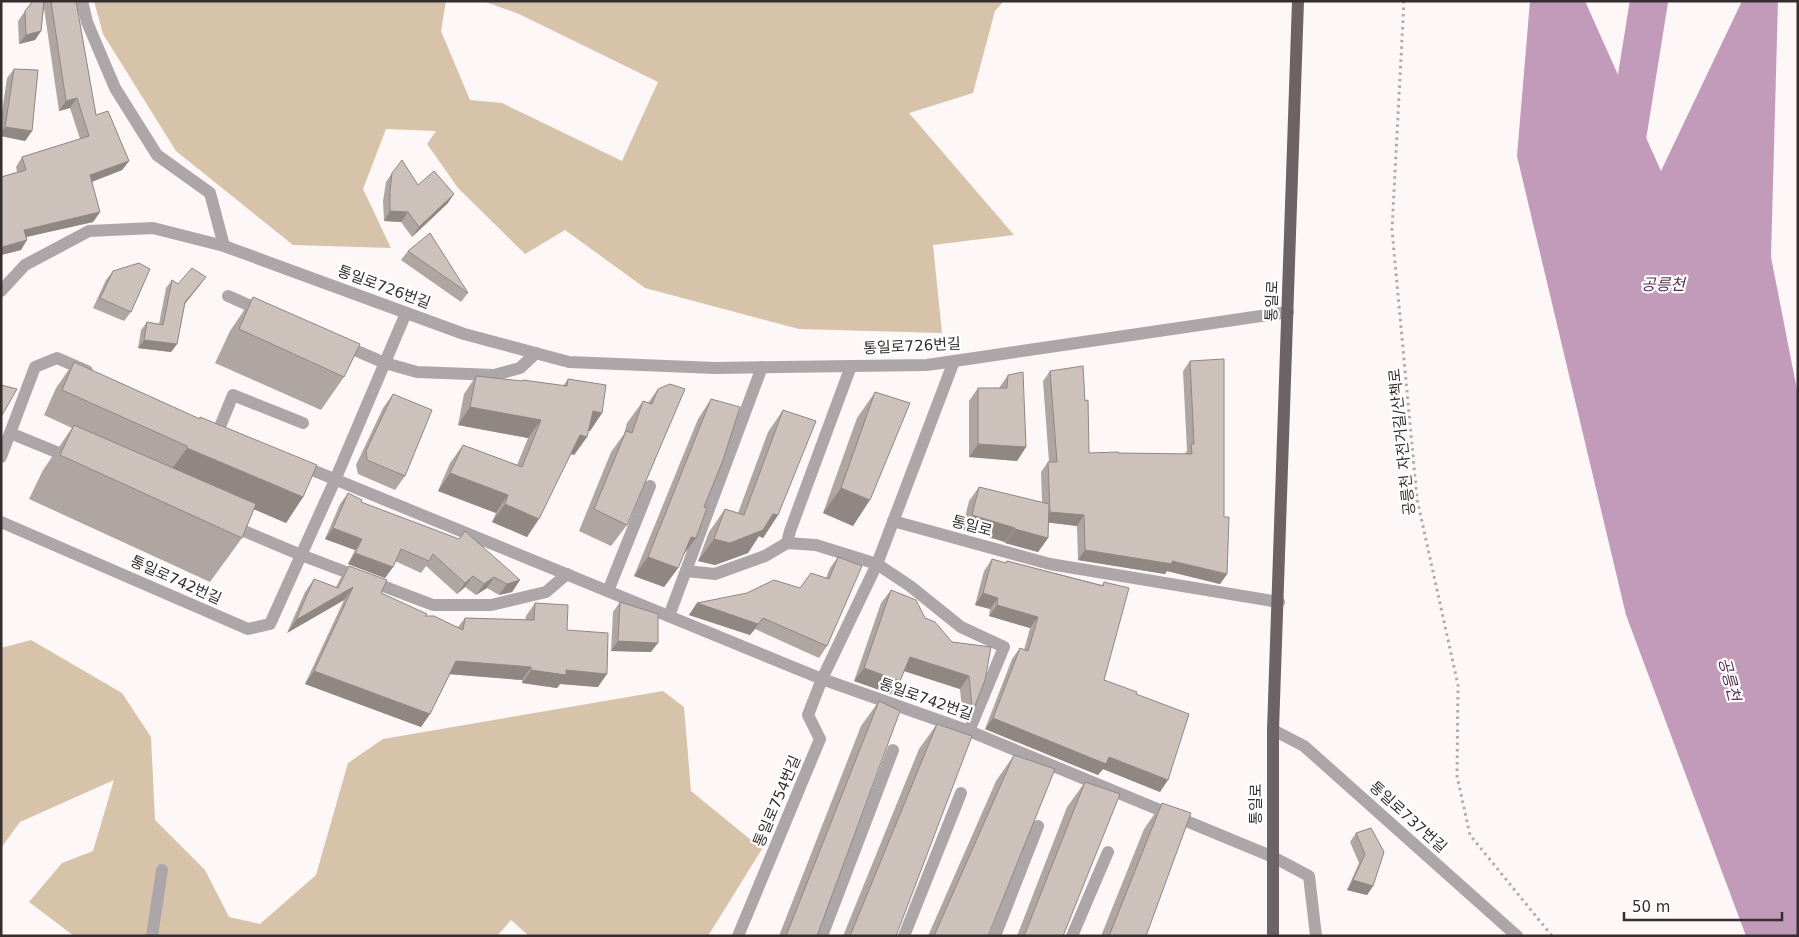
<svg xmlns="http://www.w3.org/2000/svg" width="1799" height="937" viewBox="0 0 1799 937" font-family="'DejaVu Sans','Noto Sans KR',sans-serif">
	<rect width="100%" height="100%" fill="#fdf7f7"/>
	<!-- green -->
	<g fill="#d7c3aa">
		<polygon points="94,1 446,1 441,31 470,100 502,103 622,161 658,82 519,14 483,1 1004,1 995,11 973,93 909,113 1014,235 933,245 942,333 799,329 645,288 565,230 525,254 458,188 427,144 436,131 386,129 363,189 391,248 293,245 176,151 103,34"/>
		<polygon points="31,640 122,693 151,737 155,820 205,870 229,917 260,924 316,875 348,763 383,739 663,691 684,707 691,791 762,849 708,936 529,936 511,920 497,936 74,936 29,902 62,863 93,851 114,780 20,822 1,848 1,648"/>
	</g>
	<!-- water -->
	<polygon fill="#c29bba" points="1530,1 1585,1 1661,171 1742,1 1778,1 1771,257 1798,395 1798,936 1746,936 1626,615 1517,156"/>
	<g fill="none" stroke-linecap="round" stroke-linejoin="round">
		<!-- river -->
		<polyline stroke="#c29bba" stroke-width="38" points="1624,157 1649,1"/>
		<!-- path -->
		<polyline stroke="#b0aaaa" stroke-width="3" stroke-dasharray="2.5 4" stroke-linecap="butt" points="1404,1 1392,230 1417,499 1458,685 1457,776 1470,835 1552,936"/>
		<!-- minor -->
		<g stroke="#aca6a8" stroke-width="12">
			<polyline points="82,1 87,22 115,88 157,155 210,193 224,246"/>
			<polyline points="1,291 25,265 89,231 153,228 224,246 464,334 569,362 715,368 927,365 1288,312"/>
			<polyline points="228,296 262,311"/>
			<polyline points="343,345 385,363 417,372 494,375 520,368 536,353"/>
			<polyline points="219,429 233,395 303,423"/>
			<polyline points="10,433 71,458"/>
			<polyline points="1,457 35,367 57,358 87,371"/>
			<polyline points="300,465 822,679 969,731 1273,857 1309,876 1316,936"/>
			<polyline points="893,521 1050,564 1279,602"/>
			<polyline points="1,522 248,629 270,624 335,480 406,313"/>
			<polyline points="230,525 301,555 433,605 491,605 546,592 567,574"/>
			<polyline points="787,543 790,531 851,366"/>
			<polyline points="686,571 715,574 765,556 787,543 816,545 877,564 910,586 961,627 1004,647 969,731"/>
			<polyline points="608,591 650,486"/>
			<polyline points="669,616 762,367"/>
			<polyline points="1273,730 1304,746 1517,936"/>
			<polyline points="152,936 162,870"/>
			<polyline points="738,936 820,739 808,715 822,679 877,564 954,361"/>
			<polyline points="822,936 893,750"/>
			<polyline points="904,936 961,793"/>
			<polyline points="995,936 1038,826"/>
			<polyline points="1072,936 1108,852"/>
		</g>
		<!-- major -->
		<polyline stroke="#6d6366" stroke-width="12" points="1273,936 1273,730 1298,1"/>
	</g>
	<!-- wall -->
	<g fill="#b0a6a1">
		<polygon points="33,1 76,1 96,115 129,161 122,170 92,182 100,212 93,222 26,237 21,250 1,255 1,177 17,172 16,167 22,157 80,139 70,108 59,111 44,8 41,31 35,40 19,44 18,21 25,11"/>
		<polygon points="14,69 32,131 25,141 1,136 1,118 7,78"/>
		<polygon points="392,173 418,185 448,203 412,237 401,222 384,221 383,201 386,182"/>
		<polygon points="408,251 468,293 461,302 401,260"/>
		<polygon points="113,271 131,312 124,321 93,308 106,280"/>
		<polygon points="172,280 178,284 200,285 185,304 177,344 171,352 138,348 141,330 147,322 159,324 166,288"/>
		<polygon points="253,297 344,377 321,410 215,363 230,331"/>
		<polygon points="1190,361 1224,517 1227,574 1220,584 1167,571 1165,574 1078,560 1077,526 1048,522 1048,538 1038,552 1005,543 1005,542 962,529 969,501 979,487 1042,503 1041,472 1048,462 1049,462 1043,381 1050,371 1085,401 1089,453 1184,454 1187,451 1183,371"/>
		<polygon points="74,362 303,497 286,523 254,509 242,538 210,582 29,499 43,470 72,428 44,415 56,388"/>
		<polygon points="1008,375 1026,447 1017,461 969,457 969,401 978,388 999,388"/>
		<polygon points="476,376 522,381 523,380 563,386 568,379 602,413 590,431 588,430 587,437 574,455 571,454 527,537 492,522 496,513 438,491 450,463 463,445 517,465 528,438 458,425 464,394"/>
		<polygon points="658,389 627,525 611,546 579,531 611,452 624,434 627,423 643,401 648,403"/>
		<polygon points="875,392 853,526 823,513 857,418"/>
		<polygon points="393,394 405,476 395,490 358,474 356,465 383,408"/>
		<polygon points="711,399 678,568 664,587 634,576 698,419"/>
		<polygon points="783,410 778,515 763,538 759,536 748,553 715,565 698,561 709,532 725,509 738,513 768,432"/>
		<polygon points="348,493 361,502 520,580 512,592 499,595 487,588 476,595 465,587 457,594 426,566 421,573 395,561 393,567 385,578 348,564 355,550 325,539 340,504"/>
		<polygon points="838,557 827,646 819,658 755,629 750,635 689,615 697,603 800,588 826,578 830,568"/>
		<polygon points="992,559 1005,563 1007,561 1102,585 1104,582 1104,680 1136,694 1160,792 1103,769 1098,775 985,729 1012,659 1020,648 1024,650 1030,628 989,616 990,609 975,605 984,571"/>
		<polygon points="349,566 381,593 426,616 458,627 465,618 525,620 526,616 535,603 567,630 598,687 560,684 557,688 522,683 522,680 450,674 430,714 421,727 305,684 344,600 287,633 305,592 314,579 336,587 340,579"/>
		<polygon points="891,590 925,618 952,642 991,647 974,708 964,721 963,720 960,689 904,671 891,694 854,681 881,603"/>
		<polygon points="620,602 651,652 611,651 613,612"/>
		<polygon points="879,701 817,936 779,936 861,726"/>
		<polygon points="937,724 896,936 843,936 919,749"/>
		<polygon points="1014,755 988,936 928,936 996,781"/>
		<polygon points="1085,782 1063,936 1017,936 1067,807"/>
		<polygon points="1162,803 1146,936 1101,936 1144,829"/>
		<polygon points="1371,828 1373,886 1367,895 1347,890 1359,863 1350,842 1356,833"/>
	</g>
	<!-- shaded-wall -->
	<g fill="#908783">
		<polygon points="41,31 35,40 19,44 26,35"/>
		<polygon points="77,98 70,108 59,111 66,101"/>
		<polygon points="5,127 32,131 25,141 1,136 1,132"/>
		<polygon points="129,161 122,170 83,185 90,175"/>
		<polygon points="454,194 448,203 412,237 419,227"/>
		<polygon points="390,211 408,212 401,222 384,221"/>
		<polygon points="100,212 93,222 17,239 24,230"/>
		<polygon points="27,240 21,250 1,255 1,249 2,247"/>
		<polygon points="206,277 200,285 179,310 185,302"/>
		<polygon points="144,340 177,344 171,352 138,348"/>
		<polygon points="470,407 541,420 528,438 458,425"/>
		<polygon points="593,411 602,413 590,431 580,429"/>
		<polygon points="580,435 587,437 574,455 568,453"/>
		<polygon points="978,444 1026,447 1017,461 969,457"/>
		<polygon points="187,448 303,497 286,523 169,473"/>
		<polygon points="450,473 508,495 496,513 438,491"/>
		<polygon points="841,488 870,500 853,526 823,513"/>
		<polygon points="505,504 539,519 527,537 492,522"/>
		<polygon points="1050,512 1084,515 1077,526 1043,522"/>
		<polygon points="773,514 778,515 763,538 759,536 748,553 715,565 698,561 714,539"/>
		<polygon points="972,515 1015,528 1005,542 962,529"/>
		<polygon points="333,528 362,539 355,550 325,539"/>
		<polygon points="1015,529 1048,538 1038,552 1005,543"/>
		<polygon points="691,537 696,538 682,557"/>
		<polygon points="1085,550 1172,561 1227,574 1220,584 1167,571 1165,574 1078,560"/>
		<polygon points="355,553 393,567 385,578 348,564"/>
		<polygon points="648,557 678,568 664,587 634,576"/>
		<polygon points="473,576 465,587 457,594 465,583"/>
		<polygon points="494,577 487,588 476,595 484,584"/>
		<polygon points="520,580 512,592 499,595 507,584"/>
		<polygon points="353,587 344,600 287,633 296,620"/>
		<polygon points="983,593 998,598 990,609 975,605"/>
		<polygon points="697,603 763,618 750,635 689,615"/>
		<polygon points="997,605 1038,617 1030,628 989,616"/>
		<polygon points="618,641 658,643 651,652 611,651"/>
		<polygon points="910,657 969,676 960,689 901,670"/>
		<polygon points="456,661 531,667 522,680 447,674"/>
		<polygon points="864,668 900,681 891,694 854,681"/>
		<polygon points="531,670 566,670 607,674 598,687 560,684 557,688 522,683"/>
		<polygon points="314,671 430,714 421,727 305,684"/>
		<polygon points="972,707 974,708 964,721 963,720"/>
		<polygon points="993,718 1109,757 1168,780 1160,792 1103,769 1098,775 985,729"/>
		<polygon points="1353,880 1373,886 1367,895 1347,890"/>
	</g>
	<!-- building -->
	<g fill="#cdc1bb" stroke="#908783">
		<polygon points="33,1 44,1 41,31 26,35 25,11"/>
		<polygon points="51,1 76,1 96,115 108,111 129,161 90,175 100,212 24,230 27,240 2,247 1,244 1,177 26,170 22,157 89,136 77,98 66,101"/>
		<polygon points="14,69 38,70 32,131 5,127"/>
		<polygon points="402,160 418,185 434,171 454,194 419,227 408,212 390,211 390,191 392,173"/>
		<polygon points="430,233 468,293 408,251"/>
		<polygon points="139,263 150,269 131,312 100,298 113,271"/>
		<polygon points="192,268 206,277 185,302 177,344 144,340 147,322 163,325 172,280 178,284"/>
		<polygon points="253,297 360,344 344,377 239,329"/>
		<polygon points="1224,359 1224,517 1229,517 1227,574 1172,561 1172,564 1085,550 1084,515 1050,512 1048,462 1057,462 1050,371 1083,366 1085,401 1088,400 1089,453 1118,452 1118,453 1192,454 1191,444 1194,444 1190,361"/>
		<polygon points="74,362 200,419 200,417 317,465 303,497 187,448 187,446 62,390"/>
		<polygon points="1023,372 1026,447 978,444 978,388 1007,388 1008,375"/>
		<polygon points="476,376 522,381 523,380 567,386 568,379 606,385 602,413 593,411 587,437 580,435 539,519 505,504 508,495 450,473 463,445 522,467 541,420 470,407"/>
		<polygon points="670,384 685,389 627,525 594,509 626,431 632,433 643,401 652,404 658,389"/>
		<polygon points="1,385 17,389 1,417"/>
		<polygon points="875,392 910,403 870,500 841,488"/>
		<polygon points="393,394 432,410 405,476 367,460 366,451"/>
		<polygon points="711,399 740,407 723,460 704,507 707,508 696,538 691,537 678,568 648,557"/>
		<polygon points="783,410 816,421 778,515 773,514 763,530 730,543 714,539 725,509 744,515"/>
		<polygon points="74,425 256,504 242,538 60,455"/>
		<polygon points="979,487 1049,504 1048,538 1015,529 1015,528 972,515"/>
		<polygon points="348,493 362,500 361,502 459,539 465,531 520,580 507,584 494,577 484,584 473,576 465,583 433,554 429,561 401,549 393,567 355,553 362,539 333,528"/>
		<polygon points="838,557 862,566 827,646 763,618 758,624 697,603 747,593 774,580 800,588 811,573 829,579"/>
		<polygon points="992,559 1006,563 1007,561 1103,586 1104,582 1129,588 1104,680 1137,692 1136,694 1189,714 1168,780 1109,757 1106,764 993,718 1020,648 1028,651 1038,617 997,605 998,598 983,593"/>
		<polygon points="349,566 387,580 381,593 427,614 425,616 434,616 463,630 465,618 534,620 535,603 568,605 567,630 608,633 607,674 566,670 566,675 531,670 531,667 456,661 430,714 314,671 353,587 296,620 314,579 338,588"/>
		<polygon points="891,590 916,600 925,618 935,622 952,642 991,647 985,680 974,708 972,707 969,676 910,657 900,681 864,668"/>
		<polygon points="620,602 658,614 658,643 618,641"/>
		<polygon points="879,701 900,711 817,936 786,936"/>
		<polygon points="937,724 972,736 896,936 850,936"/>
		<polygon points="1014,755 1055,769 988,936 934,936"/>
		<polygon points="1085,782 1120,794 1063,936 1024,936"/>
		<polygon points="1162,803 1191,813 1146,936 1109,936"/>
		<polygon points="1371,828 1384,852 1373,886 1353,880 1365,854 1356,833"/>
	</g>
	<g text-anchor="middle" stroke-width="4.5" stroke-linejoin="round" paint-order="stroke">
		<!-- street labels -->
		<g font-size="15" fill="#342e2e" stroke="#fff">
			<text transform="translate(384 287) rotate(20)" y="5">통일로726번길</text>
			<text transform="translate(1272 301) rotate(-88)" y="5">통일로</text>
			<text transform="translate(912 346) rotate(-3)" y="5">통일로726번길</text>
			<text transform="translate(1402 442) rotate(-96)" y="5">공릉천 자전거길/산책로</text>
			<text transform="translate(972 526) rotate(15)" y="5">통일로</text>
			<text transform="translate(176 580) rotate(24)" y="5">통일로742번길</text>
			<text transform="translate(926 699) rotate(19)" y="5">통일로742번길</text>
			<text transform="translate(777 801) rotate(-67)" y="5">통일로754번길</text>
			<text transform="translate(1256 804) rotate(-90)" y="5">통일로</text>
			<text transform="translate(1408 817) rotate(42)" y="5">통일로737번길</text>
		</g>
		<!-- water labels -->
		<g font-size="16" font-style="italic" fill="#5d2d56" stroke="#fff">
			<text x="1663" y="290">공릉천</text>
			<text transform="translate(1730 679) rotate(75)" y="6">공릉천</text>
		</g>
	</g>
	<!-- border -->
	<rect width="1799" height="937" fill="none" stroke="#342e2e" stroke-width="5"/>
	<!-- scale -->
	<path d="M1624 912v8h158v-8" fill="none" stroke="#342e2e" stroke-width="2.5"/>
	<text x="1632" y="912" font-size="15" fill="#342e2e" stroke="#ffffff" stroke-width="4" paint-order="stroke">50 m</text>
</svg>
